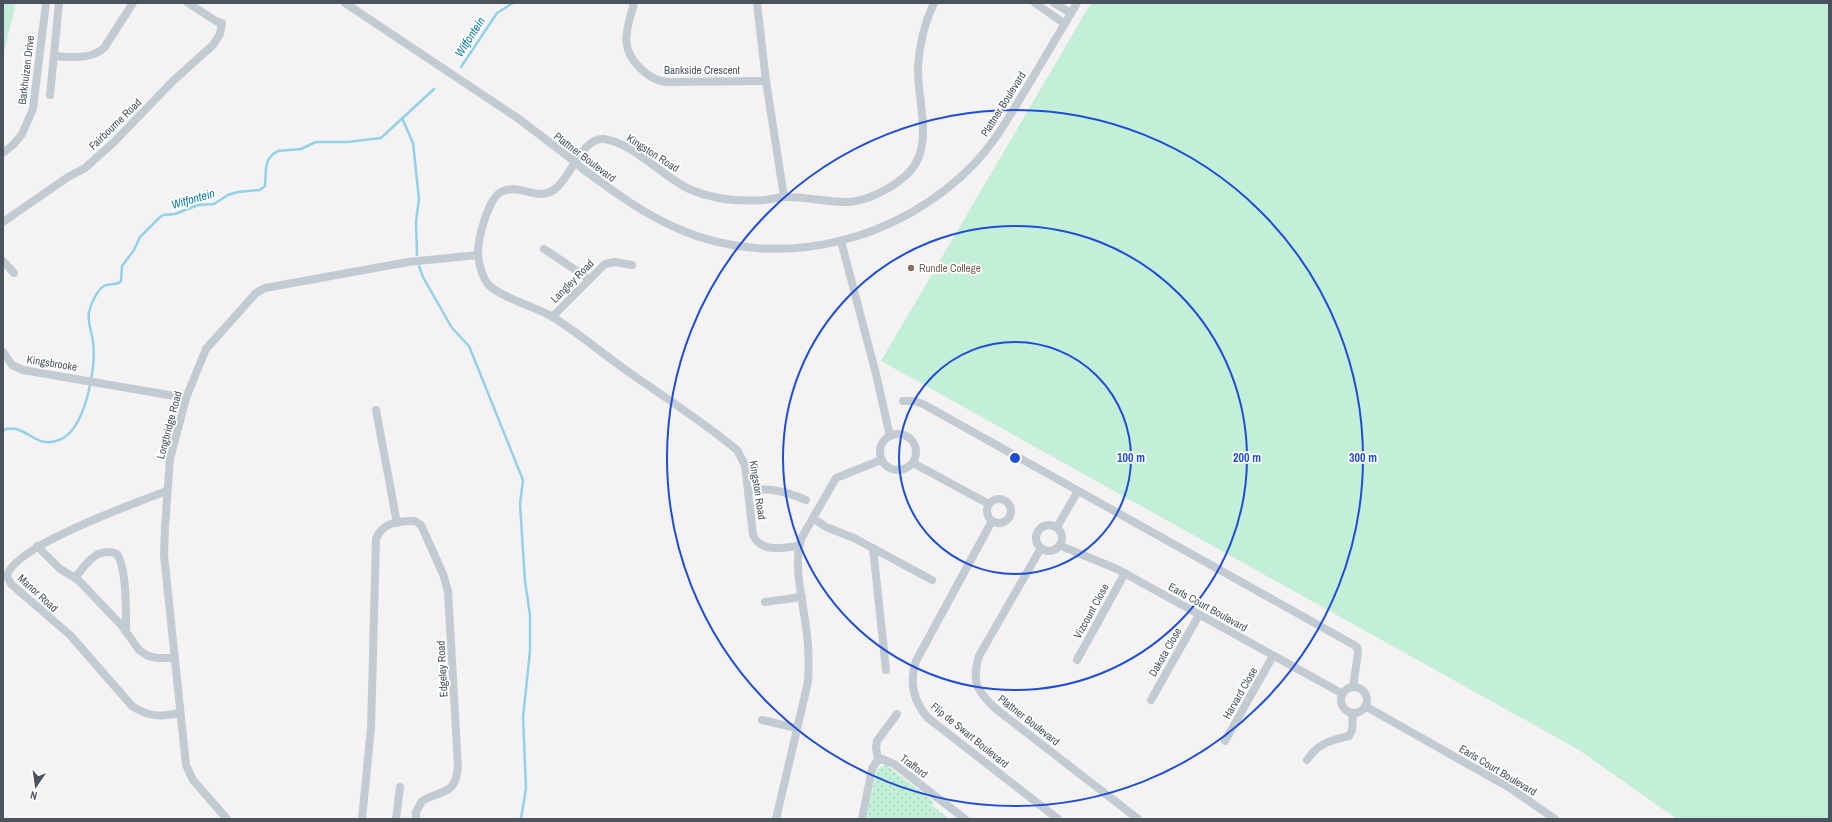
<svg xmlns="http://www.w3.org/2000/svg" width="1832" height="822" viewBox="0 0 1832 822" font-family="'Archivo Narrow',sans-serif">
	<defs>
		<pattern id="park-dots" width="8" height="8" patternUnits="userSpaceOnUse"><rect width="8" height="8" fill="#c3eed7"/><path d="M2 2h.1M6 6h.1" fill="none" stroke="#a9cebb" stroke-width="1.8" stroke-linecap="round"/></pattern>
	</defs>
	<rect width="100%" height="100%" fill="#f4f2f2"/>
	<!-- grass -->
	<g fill="#c3eed7">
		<polygon points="3,3 16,3 3,56"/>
		<polygon points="1091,3 1829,3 1829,819 1677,819 1579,750 881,361"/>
	</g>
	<!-- park -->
	<polygon fill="url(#park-dots)" points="885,764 934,802 932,805 949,819 866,819 877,770"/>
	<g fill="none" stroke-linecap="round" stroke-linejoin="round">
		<!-- stream -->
		<g stroke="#93d1e9" stroke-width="2.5">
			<polyline points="461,67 497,13 513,3"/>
			<polyline points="402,118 413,143 419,199 416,221 417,255"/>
			<polyline points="419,266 423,277 452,328 469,346 523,480 520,504 525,581 530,615 530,651 523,717 526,788 521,819"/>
			<path d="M3 430C26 422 34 450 59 440 85 431 97 367 93 342 92 332 87 322 89 312 91 304 97 290 104 286 110 283 116 286 121 281L122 266 134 250 140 237 160 217 163 215 175 214 198 205 214 204 228 195 238 192 260 190 265 186 266 168 268 160 273 154 278 151 301 149 316 142H347L381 138 434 89"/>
		</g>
		<!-- minor -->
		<g stroke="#c3cbd2" stroke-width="8">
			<polyline points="345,3 519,119 570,158"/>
			<path d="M634 3C627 30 618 47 641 69 650 77 656 81 668 82L766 81"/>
			<polyline points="757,3 766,81 784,197"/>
			<polyline points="1035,3 1065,24"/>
			<polyline points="1054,3 1071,13"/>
			<path d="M54 56C72 57 90 60 104 48L133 3"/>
			<polyline points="50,95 59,3"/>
			<polyline points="3,153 14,144 22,134 33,109 46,3"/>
			<path d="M583 169C614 192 645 215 681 230 780 272 900 241 974 164 996 141 1012 112 1029 84 1045 57 1061 30 1077 3"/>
			<polyline points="3,222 68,177 85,168 113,143 173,81 213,45 220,34 222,23 216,21 188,3"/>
			<polyline points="841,241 876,374 890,436"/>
			<polyline points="544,249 589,279"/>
			<polyline points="3,261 14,273"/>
			<polyline points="552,317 605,264 615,262 632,265"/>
			<polyline points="3,352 12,365 23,370 186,398"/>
			<polyline points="903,401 913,401 923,404 1354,645 1357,647 1358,653 1353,687"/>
			<polyline points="376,410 397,523"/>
			<circle cx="898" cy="452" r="18"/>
			<polyline points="913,463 989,504"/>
			<path d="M167 491C138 502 13 546 7 576L11 584 70 635 132 706C148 717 161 717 180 713"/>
			<path d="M748 491C769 487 787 492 806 500"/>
			<circle cx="999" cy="511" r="12"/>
			<polyline points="813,518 826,527 854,538 932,580"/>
			<path d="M992 521 916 661C909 682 913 701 928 718L1058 819"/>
			<circle cx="1049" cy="538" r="13"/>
			<polyline points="1057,527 1078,491"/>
			<polyline points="37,546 60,569 77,579 84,586 122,626 139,650 148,656 157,658 174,658"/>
			<path d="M798 546C781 548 761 553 753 535L745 465 737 450C701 420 661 395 623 368 599 351 576 331 551 316 535 307 497 296 487 283 482 276 478 261 478 253 478 238 488 199 501 192 520 182 537 203 555 189 571 177 582 137 604 139 631 142 664 177 689 189 714 200 738 202 765 200 772 199 779 197 786 197 806 197 827 202 848 202 867 201 890 189 904 177 937 150 917 103 918 68 919 45 924 24 934 3"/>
			<polyline points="1061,546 1117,569 1343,694"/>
			<polyline points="873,548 886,670"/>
			<path d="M1041 548 979 656C971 683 977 691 996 709L1138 819"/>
			<path d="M75 578C86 564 97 546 117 554 127 570 126 611 126 631"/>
			<polyline points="765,602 802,597"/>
			<polyline points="1077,660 1125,573"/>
			<circle cx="1354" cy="700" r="13"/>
			<polyline points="1151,700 1199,615"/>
			<polyline points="1365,706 1510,788 1555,819"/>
			<polyline points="762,720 796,728"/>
			<polyline points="1225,741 1273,656"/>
			<polyline points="878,760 876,747 877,741 897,714"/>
			<path d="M1307 760C1317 744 1331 740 1349 736L1352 730 1353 713"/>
			<polyline points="227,819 193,780 186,765 164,555 165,527 170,459 186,398 206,349 256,293 265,288 408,262 478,255"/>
			<path d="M362 819 371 728 376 539C382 523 397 521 412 521H415L421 525 443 574 448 591 458 767C455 796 443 789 422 801L416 812V819"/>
			<polyline points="396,819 400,787"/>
			<path d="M776 819 808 682C809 664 809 646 806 627 803 602 792 560 802 537L836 478 881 460"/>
			<polyline points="862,819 872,769 876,762 882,759 894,764 965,819"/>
		</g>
		<!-- minor-bridge -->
		<polyline stroke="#c3cbd2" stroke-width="8" points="570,158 583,169"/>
	</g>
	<!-- distance rings -->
	<g fill="none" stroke="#1d4ed8" stroke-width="2">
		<circle cx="1015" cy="458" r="116"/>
		<circle cx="1015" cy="458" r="232"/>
		<circle cx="1015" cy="458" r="348"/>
	</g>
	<!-- markers -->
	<circle fill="#8d6e63" stroke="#fff" stroke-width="1.5" cx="911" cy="268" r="4"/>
	<g text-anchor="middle" stroke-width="3.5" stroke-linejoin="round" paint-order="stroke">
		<!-- street labels -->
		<g font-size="11" fill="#4a535e" stroke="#fff">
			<text transform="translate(26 70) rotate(-83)" y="4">Barkhuizen Drive</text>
			<text x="702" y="74">Bankside Crescent</text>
			<text transform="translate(1003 104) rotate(-58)" y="4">Plattner Boulevard</text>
			<text transform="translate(115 124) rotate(-44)" y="4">Fairbourne Road</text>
			<text transform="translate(653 153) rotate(33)" y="4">Kingston Road</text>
			<text transform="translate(585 157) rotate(37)" y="4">Plattner Boulevard</text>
			<text transform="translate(572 281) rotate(-45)" y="4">Langley Road</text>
			<text transform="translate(52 363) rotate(9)" y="4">Kingsbrooke</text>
			<text transform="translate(169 425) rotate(-75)" y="4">Longbridge Road</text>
			<text transform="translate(758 490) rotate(81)" y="4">Kingston Road</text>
			<text transform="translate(38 593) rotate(42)" y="4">Manor Road</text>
			<text transform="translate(1208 607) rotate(29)" y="4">Earls Court Boulevard</text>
			<text transform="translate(1091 611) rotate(-61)" y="4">Vizcount Close</text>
			<text transform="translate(1165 652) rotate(-60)" y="4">Dakota Close</text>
			<text transform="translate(442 669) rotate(-93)" y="4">Edgeley Road</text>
			<text transform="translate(1240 693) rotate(-60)" y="4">Harvard Close</text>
			<text transform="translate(1029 720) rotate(38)" y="4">Plattner Boulevard</text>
			<text transform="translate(970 735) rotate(39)" y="4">Flip de Swart Boulevard</text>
			<text transform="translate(914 766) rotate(37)" y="4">Trafford</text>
			<text transform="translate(1498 770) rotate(31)" y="4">Earls Court Boulevard</text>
		</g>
		<!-- education labels -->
		<g font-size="11" fill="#785e54" stroke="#fff" text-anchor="start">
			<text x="919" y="272">Rundle College</text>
		</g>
		<!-- water labels -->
		<g font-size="12" font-style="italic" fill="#137fa8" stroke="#fff">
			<text transform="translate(470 37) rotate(-57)" y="4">Witfontein</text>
			<text transform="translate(193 199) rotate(-16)" y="4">Witfontein</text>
		</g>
	</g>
	<circle cx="1015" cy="458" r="6" fill="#1d4ed8" stroke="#fff" stroke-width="2"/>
	<g font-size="12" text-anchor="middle" font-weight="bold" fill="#1d4ed8" stroke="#fff" stroke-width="3.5" stroke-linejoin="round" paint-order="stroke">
		<text x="1131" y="462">100 m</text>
		<text x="1247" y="462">200 m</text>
		<text x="1363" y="462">300 m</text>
	</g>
	<!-- border -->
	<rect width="1832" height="822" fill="none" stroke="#4a535e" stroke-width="8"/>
	<!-- north arrow -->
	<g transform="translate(36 786) rotate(193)" stroke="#ffffff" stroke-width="3" paint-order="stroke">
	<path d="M0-3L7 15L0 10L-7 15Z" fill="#4a535e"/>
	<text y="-6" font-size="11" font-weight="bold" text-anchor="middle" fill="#4a535e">N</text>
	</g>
</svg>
